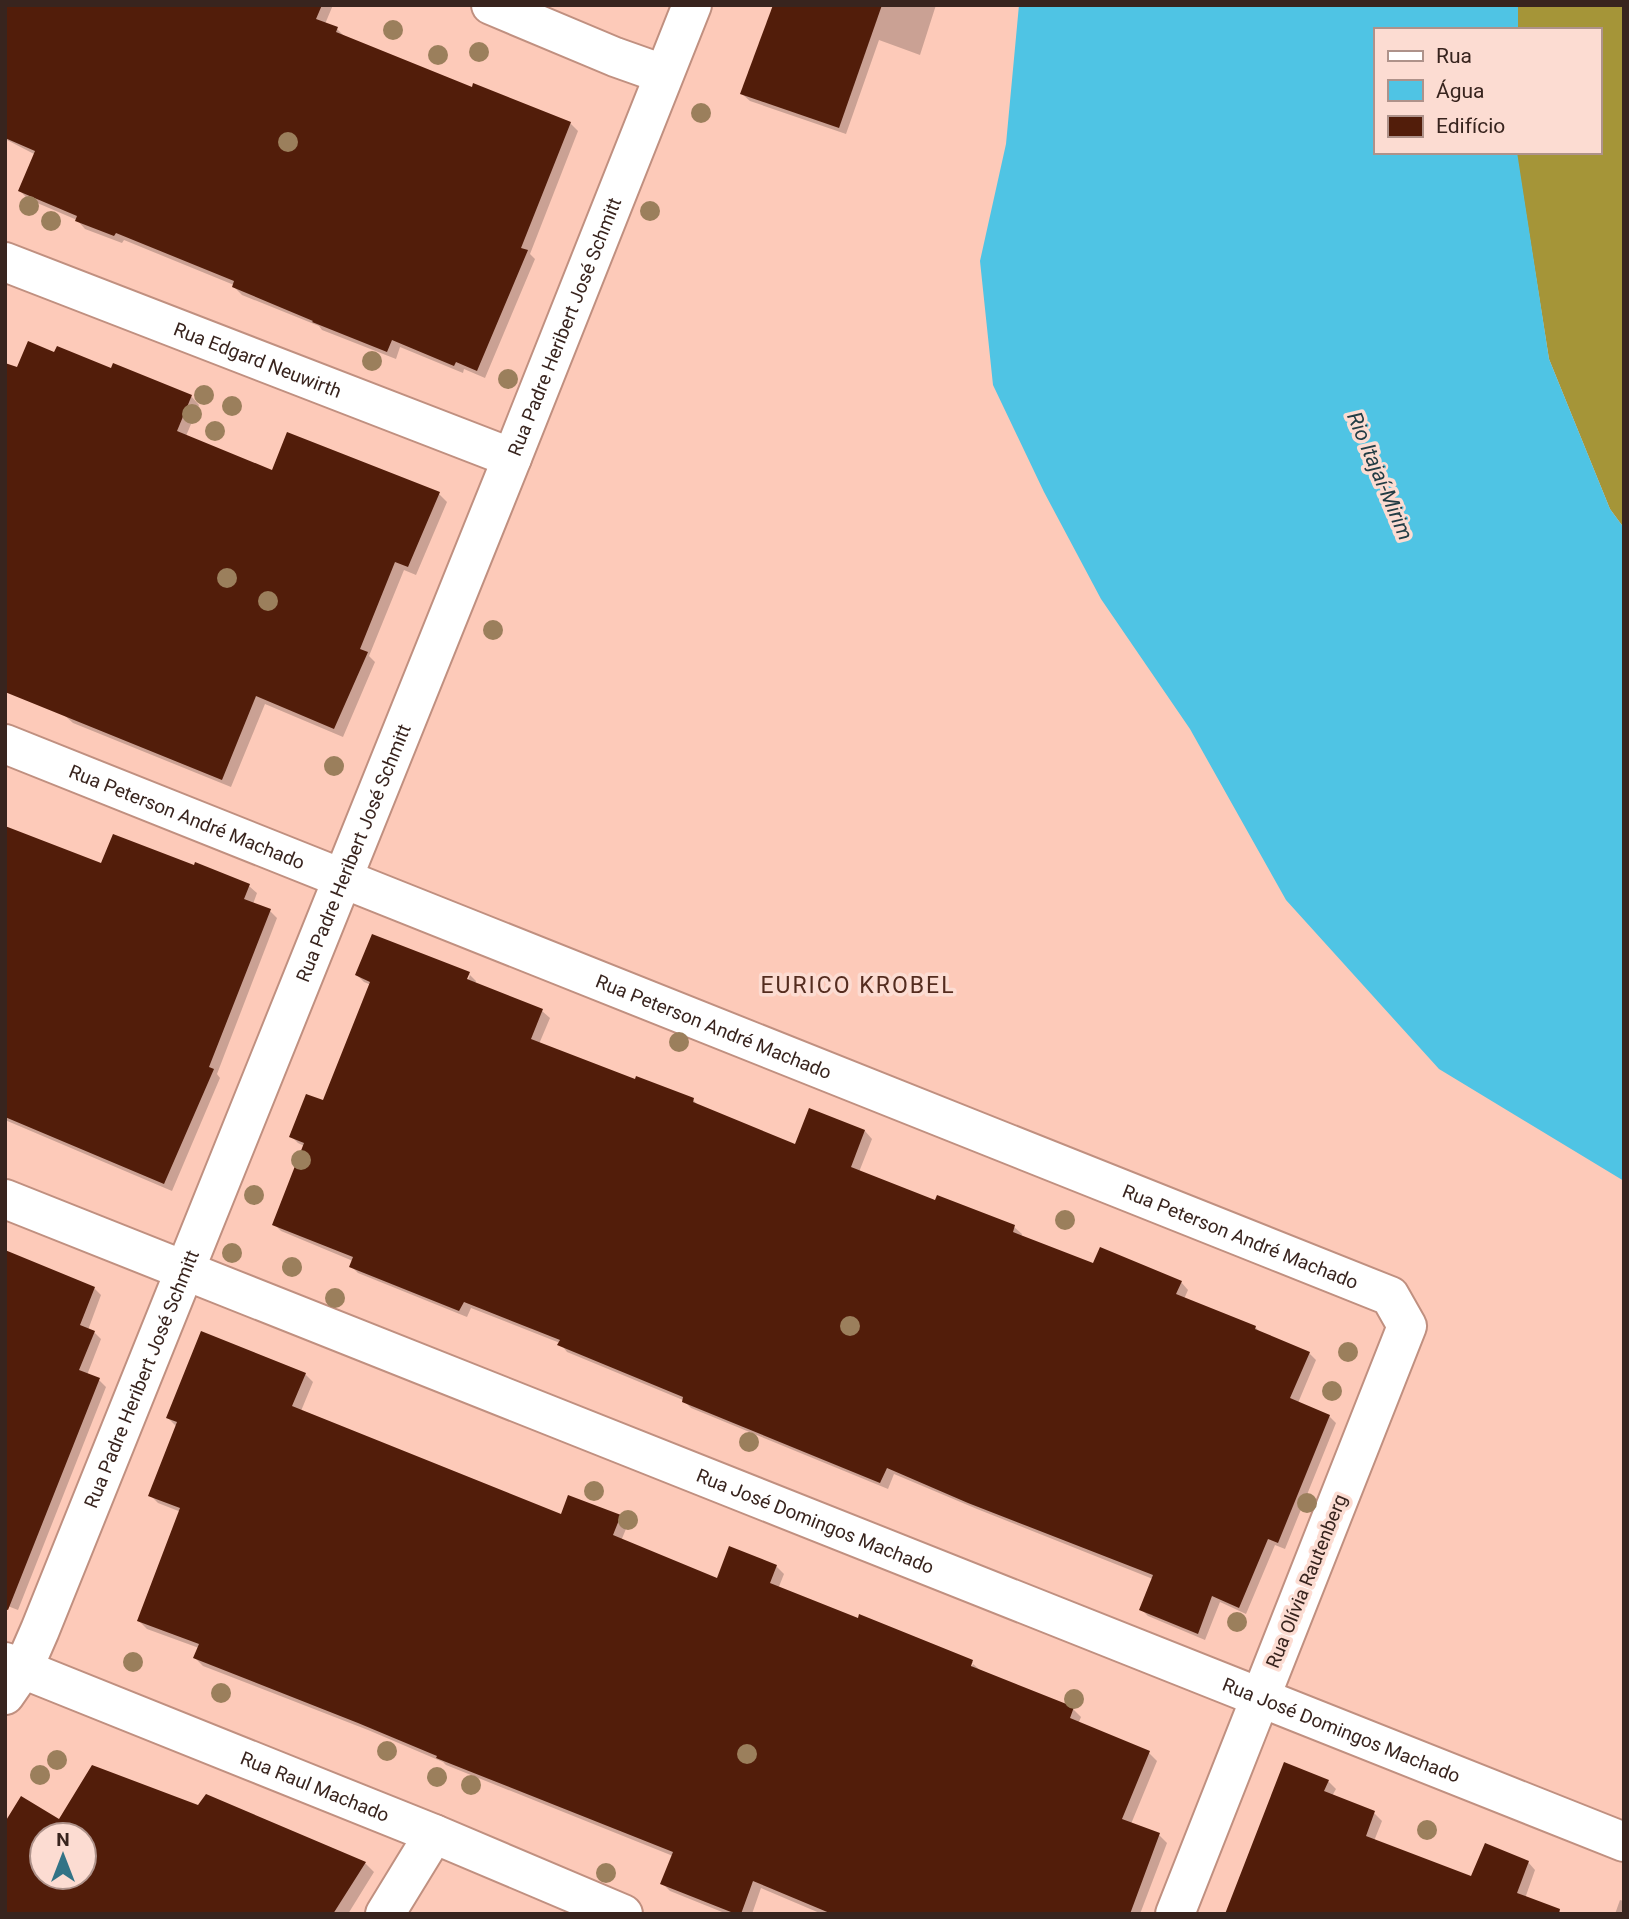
<svg xmlns="http://www.w3.org/2000/svg" width="1629" height="1919" viewBox="0 0 1629 1919" font-family="Roboto,sans-serif">
	<rect width="100%" height="100%" fill="#fdcab9"/>
	<!-- forest -->
	<polygon fill="#a59538" points="1518,5 1624,5 1624,528 1610,509 1549,359 1517,157 1517,152 1599,152 1599,30 1518,30"/>
	<!-- water -->
	<polygon fill="#4fc4e4" points="1019,5 1518,5 1518,30 1375,30 1375,152 1517,152 1549,359 1610,509 1624,528 1624,1181 1439,1069 1286,900 1190,729 1101,599 1044,492 993,385 980,261 1006,144"/>
	<!-- shadow -->
	<g fill="#0003" fill-rule="evenodd">
		<polygon points="5,5 333,5 325,24 337,29 345,37 474,89 570,123 578,131 530,254 535,259 485,378 464,369 463,373 400,347 396,359 322,330 319,326 242,295 234,287 234,285 124,240 122,243 85,229 77,220 28,199 20,191 36,155 5,139"/>
		<polygon points="775,5 936,5 920,55 879,40 846,134 750,101 742,94"/>
		<polygon points="55,354 111,370 191,396 199,405 186,436 273,473 439,494 447,502 416,575 404,570 369,656 375,662 343,737 265,704 231,787 73,723 64,715 18,370"/>
		<polygon points="5,831 102,866 195,867 196,865 249,886 257,893 253,904 270,911 277,918 217,1074 220,1078 172,1191 5,1120"/>
		<polygon points="469,974 470,975 467,975 465,988 470,975 476,981 475,984 542,1011 550,1018 539,1044 636,1082 693,1100 700,1107 796,1147 810,1110 865,1131 872,1139 859,1172 936,1202 1014,1227 1022,1234 1021,1237 1094,1266 1181,1282 1188,1290 1184,1299 1255,1327 1261,1333 1309,1353 1316,1360 1298,1403 1329,1416 1336,1423 1285,1549 1275,1545 1246,1614 1220,1602 1205,1640 1148,1616 1141,1609 1153,1579 977,1509 894,1474 888,1489 691,1408 683,1400 567,1352 560,1343 471,1308 467,1317 358,1273 351,1266 353,1261 281,1231 274,1224 304,1146 298,1143 291,1136 324,1102 371,985 364,982 357,975"/>
		<polygon points="5,1252 94,1288 101,1295 88,1330 94,1332 101,1339 87,1375 99,1380 106,1387 18,1610 5,1605"/>
		<polygon points="305,1374 313,1382 301,1411 562,1516 620,1516 628,1524 621,1541 718,1580 776,1566 784,1574 778,1589 972,1662 973,1663 970,1663 969,1674 973,1664 980,1670 1073,1709 1081,1717 1078,1724 1149,1753 1157,1761 1131,1824 1159,1835 1167,1843 1140,1914 822,1914 761,1888 752,1914 727,1914 670,1891 662,1883 673,1856 446,1765 443,1762 368,1730 203,1666 195,1658 199,1648 147,1629 139,1621 181,1512 158,1503 150,1495 177,1427 168,1418"/>
		<polygon points="1328,1781 1336,1789 1332,1796 1374,1813 1382,1821 1374,1841 1472,1878 1528,1862 1535,1870 1523,1904 1227,1914"/>
		<path d="M199 1808 365 1863 374 1872 348 1914H5V1826ZM42 1835H84V1877H42Z"/>
		<polygon points="1620,1900 1624,1901 1624,1914 1615,1914"/>
	</g>
	<!-- building -->
	<g fill="#521d0a" fill-rule="evenodd">
		<polygon points="5,5 322,5 316,19 338,27 336,32 472,87 473,83 571,122 521,248 528,250 477,371 456,362 454,366 392,340 387,352 312,322 313,321 232,287 234,281 116,233 114,236 75,221 77,216 18,191 35,151 5,138"/>
		<polygon points="773,5 882,5 839,128 740,94"/>
		<polygon points="28,341 54,352 57,346 111,368 113,363 192,395 177,431 272,470 287,432 440,492 408,567 395,562 360,649 368,652 334,729 256,696 222,780 5,692 5,363 17,367"/>
		<polygon points="5,826 101,863 113,834 194,865 195,862 250,884 244,899 271,909 209,1067 214,1069 164,1184 5,1117"/>
		<polygon points="372,934 470,972 467,979 543,1009 531,1039 635,1079 636,1076 694,1098 693,1102 795,1144 809,1108 865,1130 851,1167 935,1200 937,1195 1015,1225 1013,1232 1093,1263 1100,1247 1182,1281 1176,1294 1256,1326 1255,1329 1310,1352 1290,1398 1330,1415 1278,1543 1268,1539 1239,1608 1212,1596 1198,1634 1139,1610 1153,1575 968,1503 887,1468 880,1483 682,1402 683,1397 557,1345 560,1340 464,1302 459,1311 349,1267 353,1257 272,1225 304,1143 289,1137 306,1094 323,1100 370,982 355,975"/>
		<polygon points="5,1250 95,1287 80,1325 95,1331 79,1370 100,1378 8,1610 5,1609"/>
		<polygon points="201,1331 306,1373 292,1406 561,1514 568,1495 621,1515 613,1535 717,1578 729,1546 777,1565 770,1583 858,1618 859,1614 973,1660 971,1666 1074,1707 1070,1718 1150,1751 1122,1819 1160,1833 1130,1914 832,1914 753,1881 741,1914 736,1914 660,1884 673,1852 436,1758 437,1756 358,1723 193,1658 199,1644 137,1621 180,1508 148,1496 177,1422 166,1418"/>
		<polygon points="1284,1762 1329,1780 1324,1791 1375,1811 1366,1836 1471,1876 1485,1843 1529,1861 1517,1893 1560,1909 1559,1914 1225,1914"/>
		<path d="M92 1765 198 1805 206 1794 366 1862 333 1914H5V1822L21 1796 59 1819ZM42 1835H84V1877H42Z"/>
	</g>
	<g fill="none" stroke-linecap="round" stroke-linejoin="round">
		<!-- minor casing -->
		<g stroke="#c09080" stroke-width="42">
			<g id="minor">
				<polyline points="491,5 615,57 663,74"/>
				<path id="s1" d="M5 262 512 458"/>
				<path id="s2" d="M5 744 1390 1296 1407 1326 1175 1914"/>
				<path id="s3" d="M5 1199 1624 1842"/>
				<path id="s4" d="M5 1662 434 1834 623 1914"/>
				<path id="s5" d="M5 1695 23 1669 40 1630 512 458 692 5"/>
				<polyline points="385,1914 434,1834"/>
			</g>
		</g>
		<!-- minor -->
		<use href="#minor" stroke="#fff" stroke-width="38"/>
	</g>
	<!-- trees -->
	<g fill="#9b7f5c">
		<circle cx="393" cy="30" r="10"/>
		<circle cx="479" cy="52" r="10"/>
		<circle cx="438" cy="55" r="10"/>
		<circle cx="701" cy="113" r="10"/>
		<circle cx="288" cy="142" r="10"/>
		<circle cx="29" cy="206" r="10"/>
		<circle cx="650" cy="211" r="10"/>
		<circle cx="51" cy="221" r="10"/>
		<circle cx="372" cy="361" r="10"/>
		<circle cx="508" cy="379" r="10"/>
		<circle cx="204" cy="395" r="10"/>
		<circle cx="232" cy="406" r="10"/>
		<circle cx="192" cy="414" r="10"/>
		<circle cx="215" cy="431" r="10"/>
		<circle cx="227" cy="578" r="10"/>
		<circle cx="268" cy="601" r="10"/>
		<circle cx="493" cy="630" r="10"/>
		<circle cx="334" cy="766" r="10"/>
		<circle cx="679" cy="1042" r="10"/>
		<circle cx="301" cy="1160" r="10"/>
		<circle cx="254" cy="1195" r="10"/>
		<circle cx="1065" cy="1220" r="10"/>
		<circle cx="232" cy="1253" r="10"/>
		<circle cx="292" cy="1267" r="10"/>
		<circle cx="335" cy="1298" r="10"/>
		<circle cx="850" cy="1326" r="10"/>
		<circle cx="1348" cy="1352" r="10"/>
		<circle cx="1332" cy="1391" r="10"/>
		<circle cx="749" cy="1442" r="10"/>
		<circle cx="594" cy="1491" r="10"/>
		<circle cx="1307" cy="1503" r="10"/>
		<circle cx="628" cy="1520" r="10"/>
		<circle cx="1237" cy="1622" r="10"/>
		<circle cx="133" cy="1662" r="10"/>
		<circle cx="221" cy="1693" r="10"/>
		<circle cx="1074" cy="1699" r="10"/>
		<circle cx="387" cy="1751" r="10"/>
		<circle cx="747" cy="1754" r="10"/>
		<circle cx="57" cy="1760" r="10"/>
		<circle cx="40" cy="1775" r="10"/>
		<circle cx="437" cy="1777" r="10"/>
		<circle cx="471" cy="1785" r="10"/>
		<circle cx="1427" cy="1830" r="10"/>
		<circle cx="606" cy="1873" r="10"/>
	</g>
	<g text-anchor="middle" stroke-width="7" stroke-linejoin="round" paint-order="stroke">
		<!-- street labels -->
		<g font-size="19" fill="#38241e" stroke="#fcdcd2">
			<text dy="7" stroke="none"><textPath href="#s5" startOffset="1479">Rua Padre Heribert José Schmitt</textPath></text>
			<text dy="7" stroke="none"><textPath href="#s1" startOffset="271">Rua Edgard Neuwirth</textPath></text>
			<text dy="7" stroke="none"><textPath href="#s2" startOffset="196">Rua Peterson André Machado</textPath></text>
			<text dy="7" stroke="none"><textPath href="#s5" startOffset="912">Rua Padre Heribert José Schmitt</textPath></text>
			<text dy="7" stroke="none"><textPath href="#s2" startOffset="763">Rua Peterson André Machado</textPath></text>
			<text dy="7" stroke="none"><textPath href="#s2" startOffset="1330">Rua Peterson André Machado</textPath></text>
			<text dy="7" stroke="none"><textPath href="#s5" startOffset="345">Rua Padre Heribert José Schmitt</textPath></text>
			<text dy="7" stroke="none"><textPath href="#s3" startOffset="872">Rua José Domingos Machado</textPath></text>
			<text transform="translate(1306 1581) rotate(-68)" y="7">Rua Olívia Rautenberg</text>
			<text dy="7" stroke="none"><textPath href="#s3" startOffset="1438">Rua José Domingos Machado</textPath></text>
			<text dy="7" stroke="none"><textPath href="#s4" startOffset="334">Rua Raul Machado</textPath></text>
		</g>
		<!-- water labels -->
		<g font-size="21" font-style="italic" fill="#223c44" stroke="#fcdcd2">
			<text transform="translate(1380 476) rotate(67)" y="7">Rio Itajaí-Mirim</text>
		</g>
		<!-- quarter labels -->
		<g font-size="23" letter-spacing="2" fill="#542c1f" stroke="#fcdcd2">
			<text x="858" y="993">EURICO KROBEL</text>
		</g>
	</g>
	<!-- border -->
	<rect width="1629" height="1919" fill="none" stroke="#38241e" stroke-width="14"/>
	<!-- legend -->
	<rect x="1374" y="28" width="228" height="126" fill="#fcdcd2" stroke="#ae928a" stroke-width="2"/>
	<rect x="1388" y="51" width="35" height="10" fill="#ffffff" stroke="#ae928a" stroke-width="2"/>
	<text x="1436" y="63" font-size="21" fill="#38241e">Rua</text>
	<rect x="1388" y="80" width="35" height="21" fill="#4fc4e4" stroke="#ae928a" stroke-width="2"/>
	<text x="1436" y="98" font-size="21" fill="#38241e">Água</text>
	<rect x="1388" y="116" width="35" height="21" fill="#521d0a" stroke="#ae928a" stroke-width="2"/>
	<text x="1436" y="133" font-size="21" fill="#38241e">Edifício</text>
	<!-- north arrow -->
	<g transform="translate(63 1856)"><circle r="33" fill="#fcdcd2" stroke="#ae928a" stroke-width="2"/>
	<path d="M0-5L12 26L0 18L-12 26Z" fill="#327386"/>
	<text y="-10" font-size="19" font-weight="bold" text-anchor="middle" fill="#38241e">N</text>
	</g>
</svg>
